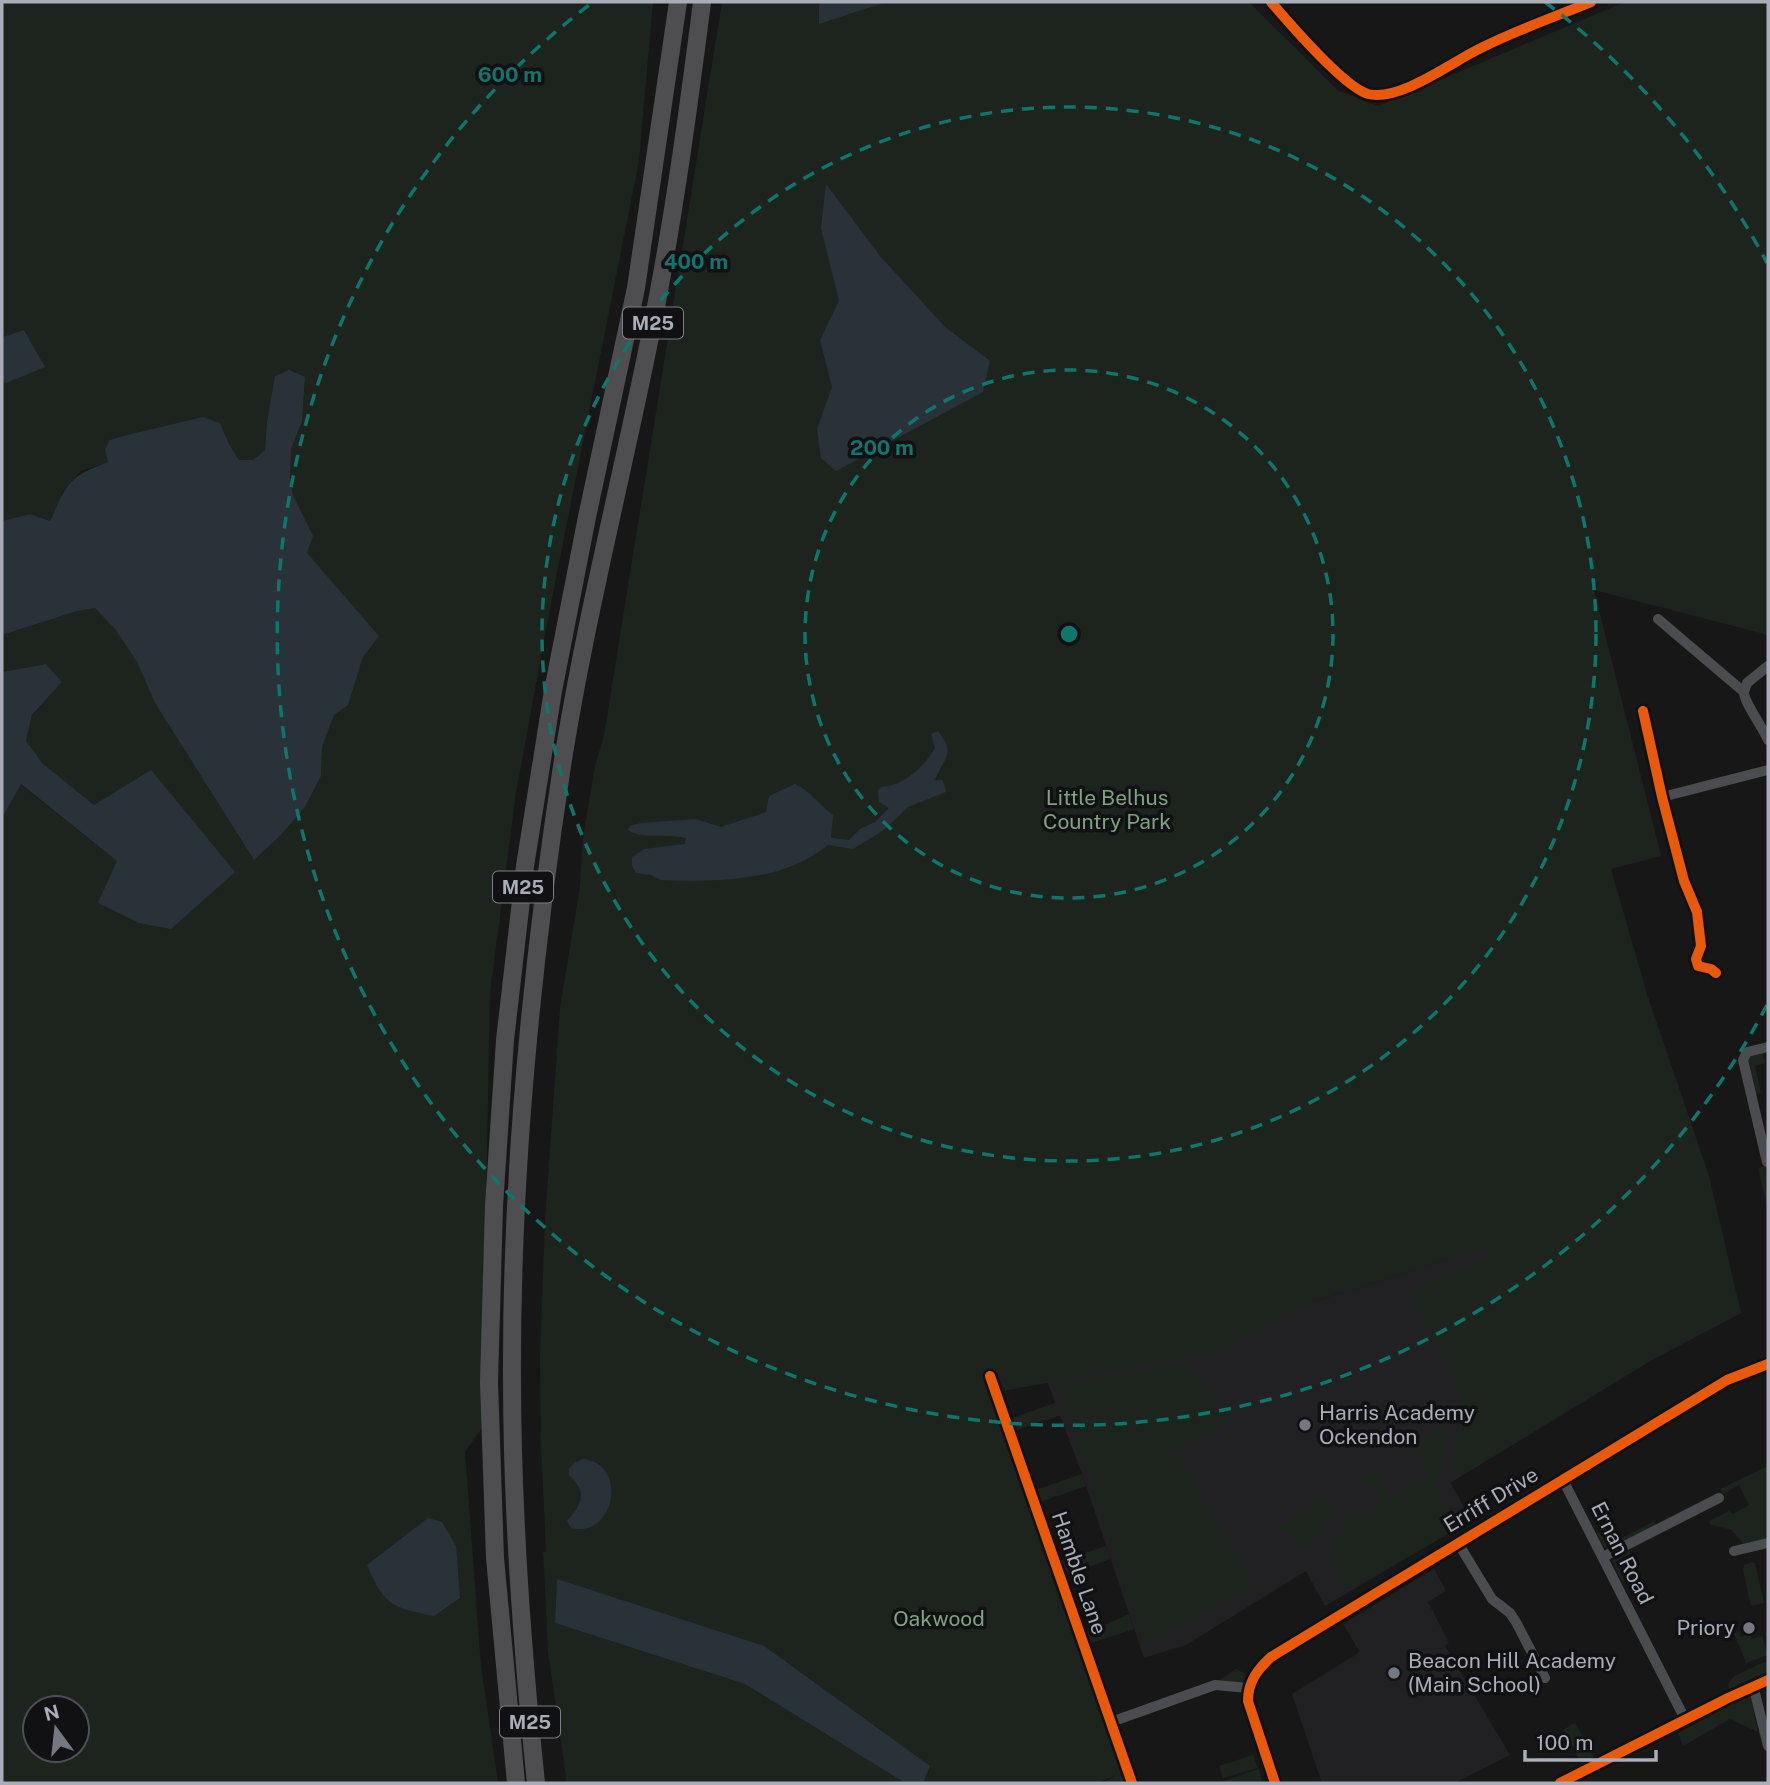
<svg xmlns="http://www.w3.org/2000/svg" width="1770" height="1785" viewBox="0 0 1770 1785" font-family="'Public Sans',sans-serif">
	<rect width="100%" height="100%" fill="#171717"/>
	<!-- built -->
	<g fill="#212123">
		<polygon points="1495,1244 1741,1313 1652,1360 1450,1482 1471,1520 1325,1606 1306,1571 1186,1645 1144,1658 1082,1474 1045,1376 1163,1349"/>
		<polygon points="1434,1569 1446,1591 1428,1602 1449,1643 1445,1646 1510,1755 1455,1783 1322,1783 1292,1694 1360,1652 1343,1624"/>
	</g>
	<!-- green -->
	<g fill="#1d241e" fill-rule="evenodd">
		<path d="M2 2H653L639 161 551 603 516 793 490 993 482 1428 465 1452 481 1666 498 1783H2V818L20 784 117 861 139 923 172 928 94 805 41 763 26 741 32 716 62 682 46 664 2 672V635L77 611 95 607 115 629 137 662 155 703 254 860 281 835 305 807 321 776 322 747 334 715 348 705 363 657 379 636 306 553 301 513 293 495 290 479 291 449 302 422 305 377 267 422 265 450 253 460H239L229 444 220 423 162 428 123 436 108 462 81 471 63 491 50 521 30 514 2 521V382L6 383 44 366 24 330 2 337ZM35 1708H77V1750H35Z"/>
		<path d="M722 2H1249L1337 90 1378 106 1625 2H1768V635L1594 590 1661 856 1611 869 1647 994 1709 1176 1741 1313 1652 1360 1450 1483 1461 1410 1454 1379 1413 1301C1416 1277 1445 1279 1463 1271 1473 1266 1486 1253 1493 1245L1312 1302 1218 1353 991 1393 1124 1772 1125 1783H1102L1118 1774 1098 1783H923L930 1767 557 1579 555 1623 745 1684 905 1783H567L548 1652 544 1568 543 1552H546L541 1445 540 1359 545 1220 560 1008 580 886 583 838 595 766 604 735Z"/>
		<polygon points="1762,1051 1765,1063 1755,1066 1761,1093 1755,1095 1746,1060 1749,1055"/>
		<polygon points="1768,1166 1768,1211 1758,1168"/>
		<polygon points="1191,1362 1228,1423 1176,1450 1256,1587 1144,1645 1059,1385"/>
		<polygon points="1057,1402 1061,1415 1014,1431 1010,1419"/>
		<path d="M1448 1424 1437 1487 1461 1526 1347 1593 1330 1563 1325 1565 1348 1514C1377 1520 1396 1494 1360 1481L1376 1470 1391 1495 1428 1475 1412 1444Z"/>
		<polygon points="1768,1466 1768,1541 1745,1546 1732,1530 1711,1525 1709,1521 1729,1511 1733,1514 1749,1505 1739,1485 1723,1494 1720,1489"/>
		<polygon points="1082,1474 1086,1486 1040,1502 1035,1490"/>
		<polygon points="1327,1495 1336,1506 1310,1552 1275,1529"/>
		<polygon points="1654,1521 1658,1527 1608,1553 1596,1532 1620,1539"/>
		<polygon points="1106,1546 1111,1559 1063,1576 1058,1562"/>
		<polygon points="1629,1551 1633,1559 1623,1583 1612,1560"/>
		<polygon points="1751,1562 1755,1563 1764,1603 1751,1606 1743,1570 1744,1565"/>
		<polygon points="1129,1614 1134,1629 1088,1644 1084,1634"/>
		<polygon points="1739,1631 1741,1637 1750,1634 1752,1639 1762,1636 1768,1655 1746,1663 1734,1633"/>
		<polygon points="1764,1662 1768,1663 1767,1672 1729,1689 1728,1684 1734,1676"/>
		<polygon points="1236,1669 1246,1674 1242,1684 1218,1681"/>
		<polygon points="1745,1697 1751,1697 1758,1732 1730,1719 1683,1746 1678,1733"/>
		<polygon points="1575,1723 1594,1758 1582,1765 1564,1729"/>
		<polygon points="1253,1755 1258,1768 1223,1778 1219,1766"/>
		<polygon points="1259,1769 1262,1781 1224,1783 1223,1781"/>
	</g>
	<!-- water -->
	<g fill="#2a3239">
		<polygon points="819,2 883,2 883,3 819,24"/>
		<polygon points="826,184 880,256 945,327 990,361 983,392 836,471 821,458 817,429 832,387 820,340 839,301 821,228"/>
		<polygon points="24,330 45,367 6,383 2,382 2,337"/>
		<path d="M289 370 305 377 302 422 291 449 290 479 293 495 313 536 307 553 379 636 363 657 348 705 334 715 322 747 321 776 305 807 281 835 254 860 155 703 137 662 115 629 95 608 77 611 2 635V521L30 514 50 521C67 483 68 477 108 462L105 449 110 440 123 436 203 417 220 423 229 444 239 460H253L265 450 267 422 275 376Z"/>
		<polygon points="46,664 62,682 32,715 26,741 42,763 94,805 151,770 235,872 171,929 139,923 98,903 117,861 21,784 2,818 2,672"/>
		<path d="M938 731C957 755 943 758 935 780H943L946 792 908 807 884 830 853 849 828 845C783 882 717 882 661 880L651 875 636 873 632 866V857L644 849 685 844 686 838C670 834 639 839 628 830L630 826 641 823 696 819 721 827 766 812 769 796 795 784C811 791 819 805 833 815L831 838 849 840 860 829 875 822 889 808 879 802 878 791 881 787C904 786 924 767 935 748L931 734Z"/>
		<path d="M583 1459C629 1464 615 1539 571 1528L567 1521C583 1503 587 1492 569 1475V1469L575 1462Z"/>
		<path d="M428 1518 442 1522 456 1546 460 1598 434 1616C391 1607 385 1606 367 1565Z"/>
		<polygon points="557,1579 764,1646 930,1766 923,1783 905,1783 745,1684 555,1623"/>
	</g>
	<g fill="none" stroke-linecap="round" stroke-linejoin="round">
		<!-- minor -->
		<g stroke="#4b4c50" stroke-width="10">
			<path d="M1658 619 1744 692C1744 703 1763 727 1768 740"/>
			<polyline points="1744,692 1747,683 1768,666"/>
			<polyline points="1643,711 1662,797 1684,881 1697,912 1701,946 1696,959 1698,966 1711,969 1716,973"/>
			<polyline points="1662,797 1768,770"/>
			<polyline points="1767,1162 1743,1060 1747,1052 1768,1047"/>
			<polyline points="990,1376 1132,1783"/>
			<polyline points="1563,1480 1685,1719"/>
			<polyline points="1458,1543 1492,1599 1510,1613 1516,1622 1545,1678"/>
			<polyline points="1734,1551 1768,1543"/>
			<polyline points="1603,1557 1719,1498"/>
			<polyline points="1753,1685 1768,1746"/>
			<polyline points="1111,1722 1215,1685 1248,1688"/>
			<path d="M1275 1783 1248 1701C1248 1682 1257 1670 1271 1657L1727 1380 1768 1364"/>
			<polyline points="1560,1783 1728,1698 1768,1680"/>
		</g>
		<!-- tertiary -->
		<path stroke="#4b4c50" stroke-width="12" d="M1271 2C1289 23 1344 87 1368 94 1400 102 1453 61 1481 48 1517 30 1554 17 1591 2"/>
		<!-- motorway -->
		<g stroke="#4e4e51" stroke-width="18">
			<polyline points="516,1783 495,1558 489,1382 494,1206 505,1040 525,866 553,691 587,517 636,288 678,2"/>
			<path d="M536 1783C522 1648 512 1513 512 1378 511 1172 531 969 562 766 585 620 622 477 651 332 673 223 688 112 702 2"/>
		</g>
		<!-- cycleway casing -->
		<g stroke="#111113" stroke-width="15">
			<g id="cycleway">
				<path d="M1271 2C1289 23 1344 87 1368 94 1400 102 1453 61 1481 48 1517 30 1554 17 1591 2"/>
				<polyline points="1643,711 1662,797 1684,881 1697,912 1701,946 1696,959 1698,966 1711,969 1716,973"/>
				<polyline points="990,1376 1132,1783"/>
				<path d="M1275 1783 1248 1701C1248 1682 1257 1670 1271 1657L1727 1380 1768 1364"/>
				<polyline points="1560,1783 1728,1698 1768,1680"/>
			</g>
		</g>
		<!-- cycleway -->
		<use href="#cycleway" stroke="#e8590c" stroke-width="10"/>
	</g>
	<!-- distance rings -->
	<g fill="none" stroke="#0f766e" stroke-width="3.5" stroke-dasharray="12 9">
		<circle cx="1069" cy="634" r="264"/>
		<circle cx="1069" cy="634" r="527"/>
		<path d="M1767 1005A791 791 0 1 1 593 2M1545 2A791 791 0 0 1 1767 263"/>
	</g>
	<!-- markers -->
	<g fill="#757880" stroke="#111113" stroke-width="2.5">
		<circle cx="1305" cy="1425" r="7"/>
		<circle cx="1749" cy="1628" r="7"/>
		<circle cx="1394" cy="1673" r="7"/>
	</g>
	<g text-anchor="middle" stroke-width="7" stroke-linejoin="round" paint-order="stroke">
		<!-- shield labels -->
		<g fill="#111113" stroke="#7b7e86" stroke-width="2">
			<rect x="623" y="307.5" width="60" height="31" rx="5"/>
			<rect x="493" y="871.5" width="60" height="31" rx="5"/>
			<rect x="500" y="1706.5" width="60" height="31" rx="5"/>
		</g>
		<g font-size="19" font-weight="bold" fill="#a8adb8">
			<text x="653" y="330">M25</text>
			<text x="523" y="894">M25</text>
			<text x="530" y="1729">M25</text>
		</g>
		<!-- park labels -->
		<g font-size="21" fill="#7fa381" stroke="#111113">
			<text x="1107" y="805">Little Belhus<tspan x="1107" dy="24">Country Park</tspan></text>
			<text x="939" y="1626">Oakwood</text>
		</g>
		<!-- poi labels -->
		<g font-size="21" fill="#a8adb8" stroke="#111113" text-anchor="start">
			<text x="1319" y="1420">Harris Academy<tspan x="1319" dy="24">Ockendon</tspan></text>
			<text x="1735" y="1635" text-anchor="end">Priory</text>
			<text x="1408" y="1668">Beacon Hill Academy<tspan x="1408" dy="24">(Main School)</tspan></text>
		</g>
		<!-- street labels -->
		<g font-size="21" fill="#a8adb8" stroke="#111113">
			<text transform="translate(1491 1500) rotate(-31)" y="7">Erriff Drive</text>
			<text transform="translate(1622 1553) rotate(63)" y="7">Ernan Road</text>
			<text transform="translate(1079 1573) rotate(71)" y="7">Hamble Lane</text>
		</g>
	</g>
	<circle cx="1069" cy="634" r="10" fill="#0f766e" stroke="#111113" stroke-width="3.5"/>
	<g font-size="21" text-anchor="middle" font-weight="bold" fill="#0f766e" stroke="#111113" stroke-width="7" stroke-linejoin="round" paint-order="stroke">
		<text x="510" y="82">600 m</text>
		<text x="696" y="269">400 m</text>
		<text x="882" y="455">200 m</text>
	</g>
	<!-- border -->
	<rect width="1770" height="1785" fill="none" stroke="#a8adb8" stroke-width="7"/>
	<!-- north arrow -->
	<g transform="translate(56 1729) rotate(345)"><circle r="33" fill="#111113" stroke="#4d4f55" stroke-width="2"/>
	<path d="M0-5L12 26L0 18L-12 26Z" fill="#757880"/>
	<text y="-10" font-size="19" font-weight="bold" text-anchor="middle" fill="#a8adb8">N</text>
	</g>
	<!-- scale -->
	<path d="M1525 1750v10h131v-10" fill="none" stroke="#a8adb8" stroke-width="3.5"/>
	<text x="1536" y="1750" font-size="21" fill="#a8adb8" stroke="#111113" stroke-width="5" paint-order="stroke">100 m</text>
</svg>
